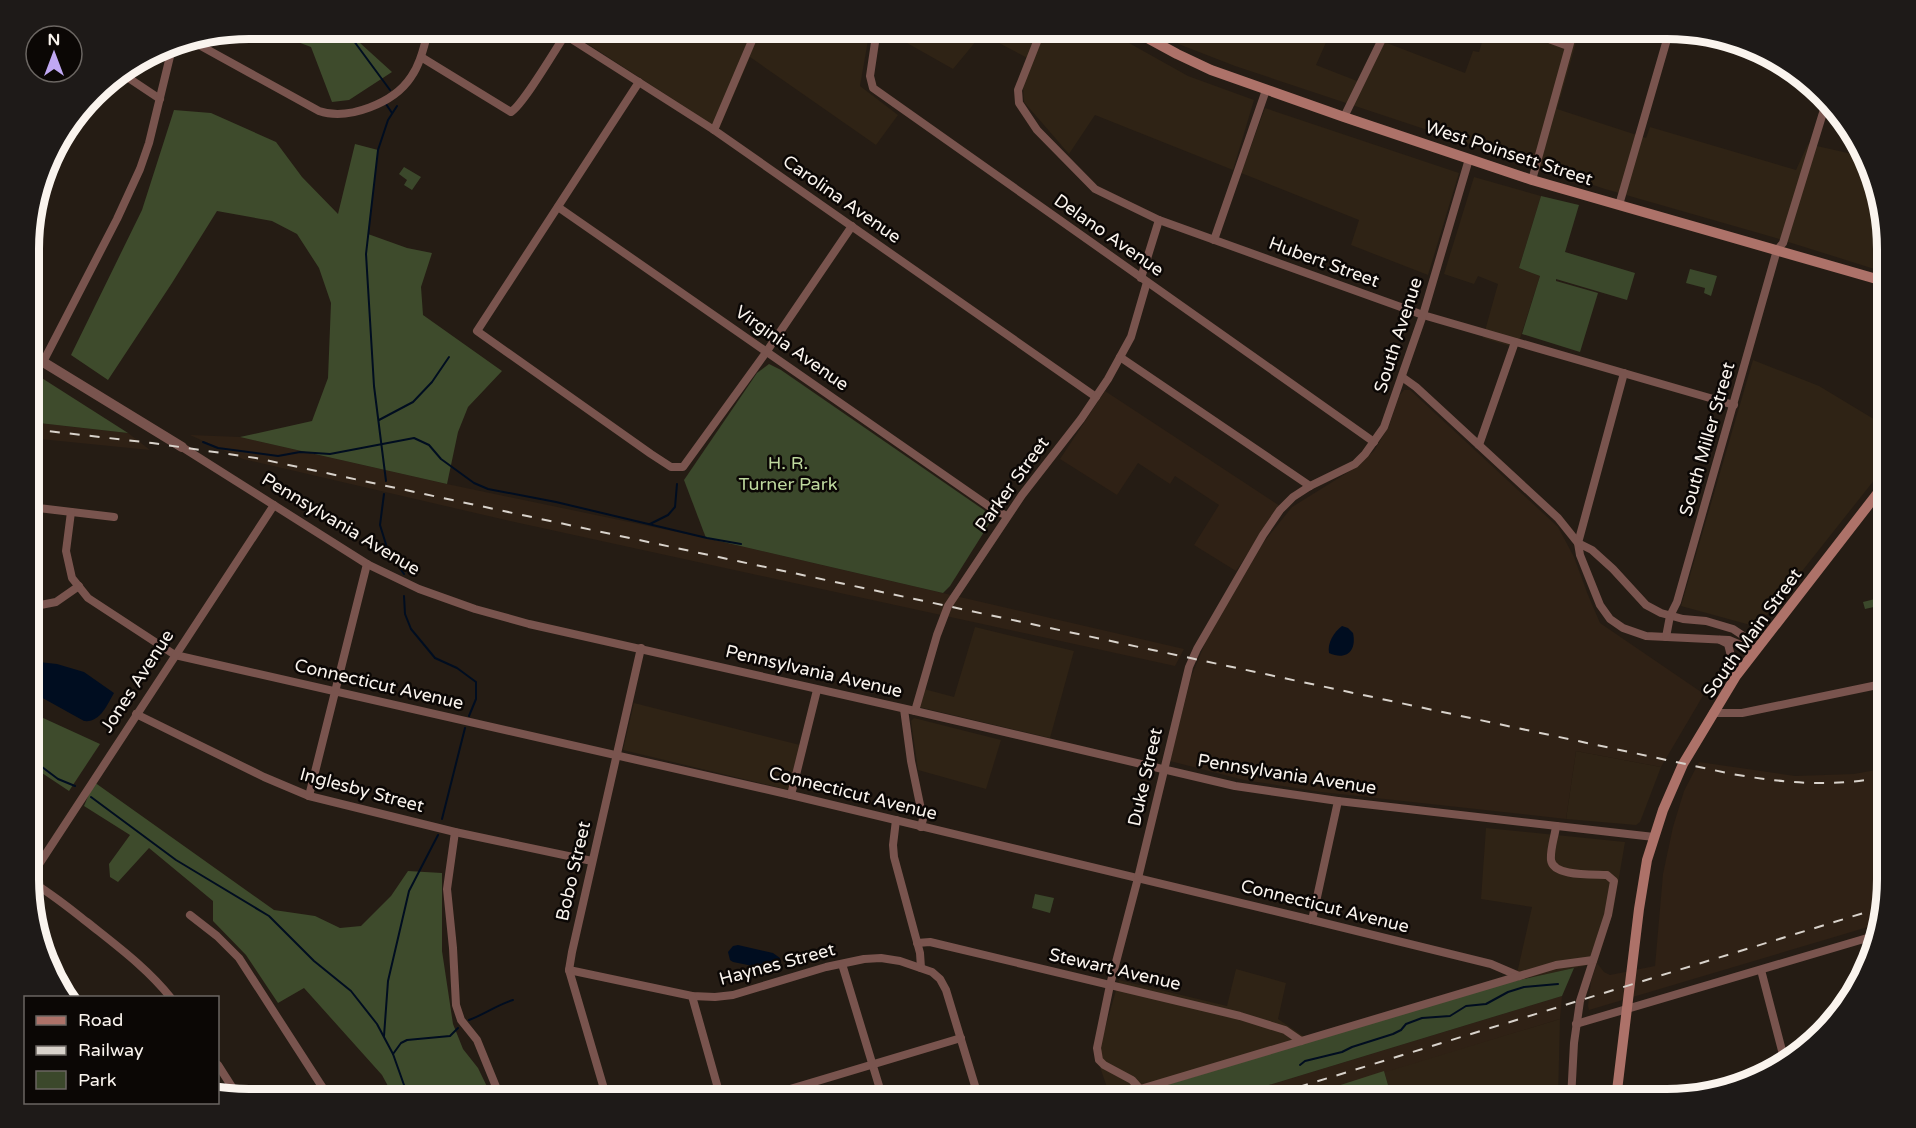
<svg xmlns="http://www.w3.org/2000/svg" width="1916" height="1128" viewBox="0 0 1916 1128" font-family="'Varela Round',sans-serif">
	<rect width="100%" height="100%" fill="#251c14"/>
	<!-- commercial -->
	<g fill="#2f2315">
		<polygon points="574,29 870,29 860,86 898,115 876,145 750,57 719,129 571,33"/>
		<polygon points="884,29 1104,29 1188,76 1254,100 1233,170 1095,115 1069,154 1024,102 1023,86 1033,61 982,34 953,69 884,30"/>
		<polygon points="1152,29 1332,29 1316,65 1357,81 1379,40 1465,73 1473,51 1479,52 1486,29 1580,29 1557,109 1646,138 1650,127 1796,170 1808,144 1861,156 1887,234 1887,273 1776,238 1605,189 1235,66 1181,45"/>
		<polygon points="1265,108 1459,173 1428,275 1351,245 1359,220 1241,173"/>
		<polygon points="1474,177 1541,196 1519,268 1540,276 1517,348 1483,338 1498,284 1478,276 1474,284 1444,274"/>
		<polygon points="1753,360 1819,386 1887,427 1887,464 1768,614 1754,626 1681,606"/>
		<polygon points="975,627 1074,651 1050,738 919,707 924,689 954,697"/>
		<polygon points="634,703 800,745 789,790 623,750"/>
		<polygon points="914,718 1001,740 986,789 918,770 911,721"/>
		<polygon points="1576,751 1661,767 1640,822 1636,825 1566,819"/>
		<polygon points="1486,828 1625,842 1613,912 1597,963 1510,982 1518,969 1532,907 1481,899"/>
		<polygon points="1236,969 1286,983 1278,1019 1312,1042 1111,1099 1100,1067 1100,1046 1119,980 1227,1006"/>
		<polygon points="1560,1019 1558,1099 1392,1099 1384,1071"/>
	</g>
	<!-- built -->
	<g fill="#2f2115">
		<polygon points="1404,390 1410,390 1558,527 1574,557 1588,595 1600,623 1704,694 1661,767 1576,751 1566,819 1321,792 1244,780 1170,761 1191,677 1206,641 1263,543 1292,507 1350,471 1374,451 1389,426 1399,396"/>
		<polygon points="1105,391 1280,506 1236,571 1194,545 1219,505 1175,476 1170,484 1138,463 1117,495 1060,459"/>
		<polygon points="30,422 128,433 150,450 30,438"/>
		<polygon points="190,435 240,437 447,484 706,538 1184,649 1175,666 510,521 243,459"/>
		<polygon points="1699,762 1795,776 1854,774 1887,768 1887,893 1878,924 1589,1010 1588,1006 1591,981 1597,963 1604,972 1610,975 1655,966 1663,874 1673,827 1684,791"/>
		<polygon points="1562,996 1560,1019 1297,1099 1223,1099"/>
	</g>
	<!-- green -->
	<g fill="#3b482b">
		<polygon points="404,167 421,177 412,190 404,185 407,180 399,174"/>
		<polygon points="1541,196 1579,205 1565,252 1635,273 1627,300 1556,279 1556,281 1598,293 1580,352 1522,334 1540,276 1519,268"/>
		<polygon points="1690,269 1717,276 1711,296 1704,293 1705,288 1686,283"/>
		<polygon points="769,364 781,370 984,510 989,516 989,524 950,586 943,593 706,538 684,480 757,373"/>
		<polygon points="1887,596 1887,604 1865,609 1863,602"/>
		<polygon points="1035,894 1054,898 1050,913 1032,908"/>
		<polygon points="1574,968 1562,996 1223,1099 1119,1099 1510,982"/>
	</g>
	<!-- forest -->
	<g fill="#3e4b2c">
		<polygon points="276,29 354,29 360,43 392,72 349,100 332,102 311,47 279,35"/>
		<polygon points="174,110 211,113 276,142 302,177 338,214 355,144 378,150 368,234 407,248 432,253 421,287 423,315 502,371 468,407 458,432 447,484 240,437 312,421 328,378 331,303 319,268 297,234 272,221 217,211 172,283 108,380 71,355 142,210"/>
		<polygon points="37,375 128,433 30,422 30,380"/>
		<polygon points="30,712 100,744 69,791 30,765"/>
		<polygon points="94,782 274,910 315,916 340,928 361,926 391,896 408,871 442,873 442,951 453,1024 463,1049 478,1068 493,1099 395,1099 382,1075 304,988 278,1003 246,955 213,921 213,901 149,848 118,882 110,877 109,864 130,835 84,806"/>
		<polygon points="1384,1071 1392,1099 1369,1099 1367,1093 1349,1099 1297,1099"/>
	</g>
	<!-- water -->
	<g fill="#000d20">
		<path d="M1342 626 1348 628 1353 633C1357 651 1346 661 1329 653 1327 643 1334 632 1342 626Z"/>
		<path d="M30 661 57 664 84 672 114 693C107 705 100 723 84 721L30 691Z"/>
		<polygon points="738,945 773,953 780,958 779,966 768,969 733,962 730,960 728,952 733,946"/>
	</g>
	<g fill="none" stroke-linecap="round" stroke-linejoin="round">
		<!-- stream -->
		<g stroke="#000d20" stroke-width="2">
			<polyline points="345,29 390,90"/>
			<polyline points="386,104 392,113"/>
			<polyline points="379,420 413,402 432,382 449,357"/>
			<polyline points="203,442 218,448 278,456 300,452 330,454 414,438 429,445 441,459 474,483 488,489 556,502 707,538 741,544"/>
			<polyline points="386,481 374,386 366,254 378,150 388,120 397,106"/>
			<polyline points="384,494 380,525 388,551 404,574"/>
			<polyline points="650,524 668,515 675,507 677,484"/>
			<polyline points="404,596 405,614 411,629 435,658 457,668 476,682 476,699 469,716"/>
			<polyline points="30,758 58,779 75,786"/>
			<polyline points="91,797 176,860 269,916 314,961 351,991 377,1024 393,1054 409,1099"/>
			<polyline points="442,819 465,728"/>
			<path d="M469 1020C485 1014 497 1005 513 1000"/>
			<polyline points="384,1036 388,981 409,891 438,835"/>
			<polyline points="393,1054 401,1043 407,1040 450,1036 458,1028"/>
			<polyline points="1300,1065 1305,1061 1342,1052 1352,1047 1393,1034 1401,1030 1406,1024 1422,1018 1450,1016 1466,1006 1486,1004 1508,992 1524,987 1558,984"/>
			<polyline points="1315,1099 1318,1097"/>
		</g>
		<!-- minor -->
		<g stroke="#79544e" stroke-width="8">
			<polyline points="877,29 870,76 873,88 1374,442"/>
			<polyline points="1042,29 1018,90 1019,103 1037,130 1095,189 1159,220 1423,315 1734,405"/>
			<polyline points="1521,29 1568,46"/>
			<polyline points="565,35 714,130 1096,397"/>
			<path d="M190 40 319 111C348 121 394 103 411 77 421 63 424 45 429 29"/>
			<path d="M421 57 511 112C524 104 558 45 569 29"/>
			<polyline points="121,73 160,99"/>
			<polyline points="639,82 477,331 651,454 671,467 683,467 767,351 852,226"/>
			<polyline points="1344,117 1387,29"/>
			<polyline points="714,130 757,29"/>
			<polyline points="1532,180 1574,29"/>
			<polyline points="1619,205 1670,29"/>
			<polyline points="558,207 993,509 1007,516"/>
			<polyline points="1214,240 1266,90"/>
			<polyline points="1141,278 1159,220"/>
			<polyline points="1120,357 1310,486"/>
			<polyline points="43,362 117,219 140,169 149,143 173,44"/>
			<polyline points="1624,373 1578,543 1580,555 1600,605 1610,619 1623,628 1646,636 1729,640 1755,651"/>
			<polyline points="1402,377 1416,387 1558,518 1578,543 1592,550 1613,569 1646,605 1661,613 1683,619 1706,621 1733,629 1748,639 1755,651"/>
			<polyline points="1479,445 1515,342"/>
			<polyline points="182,447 367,564 419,589 475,609 529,624 915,711 1235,786 1338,801 1654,837"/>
			<polyline points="1874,498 1887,505"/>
			<polyline points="30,507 114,517"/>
			<polyline points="71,512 66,551 72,578 88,598 175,655 791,795 1312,920 1491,964 1519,976"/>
			<polyline points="30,607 56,602 79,586"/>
			<polyline points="1666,637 1670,616 1677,602 1777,250 1783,243 1826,103"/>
			<polyline points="1720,640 1728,644 1736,676"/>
			<polyline points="904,709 911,761 923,819 921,827"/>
			<polyline points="915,711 937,635 948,606 1022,495 1081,419 1108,379 1131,337 1147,282"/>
			<polyline points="1713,713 1742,713 1887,683"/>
			<polyline points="136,714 264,777 309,796 455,832 592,861"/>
			<polyline points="791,795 817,690"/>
			<polyline points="309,796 367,564"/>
			<polyline points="896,820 893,845 894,857 920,953 921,968"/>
			<path d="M1556 826C1555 836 1550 849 1551 860 1553 877 1594 874 1607 875L1614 881 1608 915 1580 1001 1574 1043 1571 1099"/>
			<polyline points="455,832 447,889 453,948 456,1005 461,1020 477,1040 501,1099"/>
			<polyline points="30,878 274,505"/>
			<path d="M30 881C51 893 69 908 87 922 117 946 147 968 171 998"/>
			<polyline points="190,915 217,936 239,958 330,1099"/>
			<polyline points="1312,920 1338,801"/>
			<polyline points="917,943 930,942 1240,1016 1285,1030 1301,1041"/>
			<polyline points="842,964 883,1099"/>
			<polyline points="569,970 692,996 715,997 733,995 826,967 864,959 881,958 900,961 932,972 940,979 946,990 979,1099"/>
			<polyline points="1761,970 1785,1062"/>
			<polyline points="692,996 721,1099"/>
			<polyline points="1576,1024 1874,936"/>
			<polyline points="218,1065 239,1098"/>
			<polyline points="1140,1089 1132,1080 1104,1065 1099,1060 1097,1048 1110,985 1138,878 1189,667 1197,649 1263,535 1280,510 1293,497 1310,486 1355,464 1365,454 1384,427 1423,315 1469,159"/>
			<polyline points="303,1099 322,1087"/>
			<polyline points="607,1099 569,970 572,952 641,648"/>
			<polyline points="757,1099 961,1038"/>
			<polyline points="1107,1099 1556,965 1593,960"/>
		</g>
		<!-- tertiary -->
		<polyline stroke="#79544e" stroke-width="10" points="30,354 182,447"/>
		<!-- secondary -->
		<g stroke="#ad7269" stroke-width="10">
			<polyline points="1131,29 1177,54 1211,70 1344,117 1532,180 1887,282"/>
			<polyline points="1616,1099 1639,909 1647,860 1663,810 1683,764 1736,676 1887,481"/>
		</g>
		<!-- rail -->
		<g stroke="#d8d2cb" stroke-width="2" stroke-dasharray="10 10" stroke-linecap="butt">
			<path d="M30 429 152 443 256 458 1732 774C1784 783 1834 788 1887 776"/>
			<polyline points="1260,1099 1883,907"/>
		</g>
	</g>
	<g text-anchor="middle" stroke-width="5" stroke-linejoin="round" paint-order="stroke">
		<!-- street labels -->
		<g font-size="18" fill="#faf4ee" stroke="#0b0705">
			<text transform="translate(1509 153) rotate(18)" y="6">West Poinsett Street</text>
			<text transform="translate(842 199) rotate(35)" y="6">Carolina Avenue</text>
			<text transform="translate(1109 235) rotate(35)" y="6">Delano Avenue</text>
			<text transform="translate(1324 262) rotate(20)" y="6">Hubert Street</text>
			<text transform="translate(1398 335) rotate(-72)" y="6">South Avenue</text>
			<text transform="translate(792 348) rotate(35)" y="6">Virginia Avenue</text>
			<text transform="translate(1707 439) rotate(-74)" y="6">South Miller Street</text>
			<text transform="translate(1012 484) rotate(-54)" y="6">Parker Street</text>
			<text transform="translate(341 524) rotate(31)" y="6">Pennsylvania Avenue</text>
			<text transform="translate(1752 633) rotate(-54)" y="6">South Main Street</text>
			<text transform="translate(814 671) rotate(13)" y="6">Pennsylvania Avenue</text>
			<text transform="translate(137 681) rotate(-57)" y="6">Jones Avenue</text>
			<text transform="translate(379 684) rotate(13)" y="6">Connecticut Avenue</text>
			<text transform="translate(1287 774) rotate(9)" y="6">Pennsylvania Avenue</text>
			<text transform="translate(1145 777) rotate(-77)" y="6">Duke Street</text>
			<text transform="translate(362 790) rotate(15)" y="6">Inglesby Street</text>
			<text transform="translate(853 793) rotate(14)" y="6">Connecticut Avenue</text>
			<text transform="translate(573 871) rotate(-77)" y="6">Bobo Street</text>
			<text transform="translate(1325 906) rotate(14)" y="6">Connecticut Avenue</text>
			<text transform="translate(777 964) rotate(-15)" y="6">Haynes Street</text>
			<text transform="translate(1115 969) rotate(13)" y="6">Stewart Avenue</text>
		</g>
		<!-- park labels -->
		<g font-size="18" fill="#bed89e" stroke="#0b0705">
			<text x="788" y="469">H. R.<tspan x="788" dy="21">Turner Park</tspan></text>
		</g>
	</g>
	<!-- crop -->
	<path d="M0 0H1916V1128H0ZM249 39H1667A210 210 0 0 1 1877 249V879A210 210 0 0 1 1667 1089H249A210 210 0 0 1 39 879V249A210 210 0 0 1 249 39Z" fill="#1e1a18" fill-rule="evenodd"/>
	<path fill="none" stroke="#faf4ee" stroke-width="8" d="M249 39H1667A210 210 0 0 1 1877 249V879A210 210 0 0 1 1667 1089H249A210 210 0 0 1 39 879V249A210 210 0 0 1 249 39Z"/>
	<!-- legend -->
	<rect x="24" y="996" width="195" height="108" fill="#0b0705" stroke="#6b6662" stroke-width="1.5"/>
	<rect x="36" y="1016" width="30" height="9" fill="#ad7269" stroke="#6b6662" stroke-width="1.5"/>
	<text x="78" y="1026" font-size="18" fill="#faf4ee">Road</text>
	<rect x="36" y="1046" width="30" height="9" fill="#d8d2cb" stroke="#6b6662" stroke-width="1.5"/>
	<text x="78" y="1056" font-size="18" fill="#faf4ee">Railway</text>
	<rect x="36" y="1071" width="30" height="18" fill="#3b482b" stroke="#6b6662" stroke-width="1.5"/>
	<text x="78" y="1086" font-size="18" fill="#faf4ee">Park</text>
	<!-- north arrow -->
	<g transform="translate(54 54)"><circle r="28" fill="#0b0705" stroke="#6b6662" stroke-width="1.5"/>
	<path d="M0-4.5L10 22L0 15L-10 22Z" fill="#c0a8f3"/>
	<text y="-9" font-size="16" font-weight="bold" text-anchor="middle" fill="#faf4ee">N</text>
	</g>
</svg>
